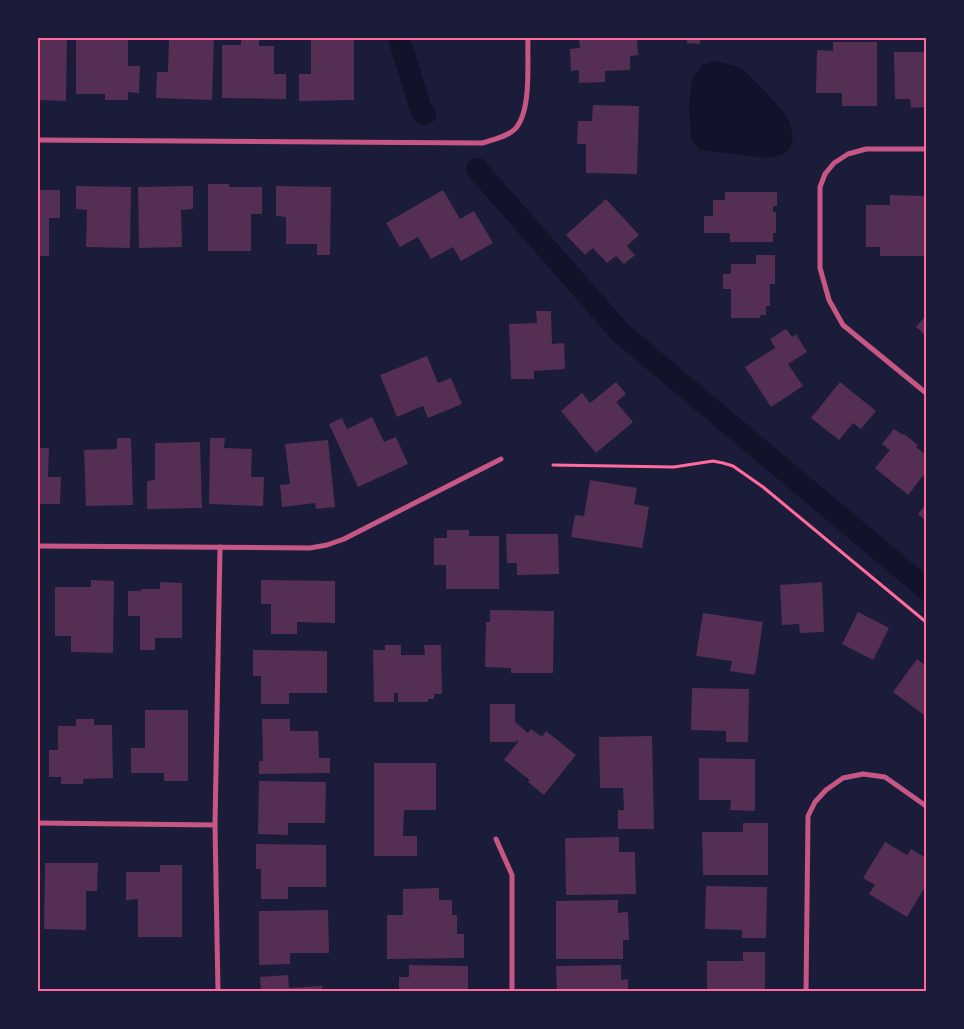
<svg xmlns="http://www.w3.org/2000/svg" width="964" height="1029" viewBox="0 0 964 1029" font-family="'Asap Condensed',sans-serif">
	<rect width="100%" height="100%" fill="#1b1b3a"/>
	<!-- water -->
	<polygon fill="#12122b" points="716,61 740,67 760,86 782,110 790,122 793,137 790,148 781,155 768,158 700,150 691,138 689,107 692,80 702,65"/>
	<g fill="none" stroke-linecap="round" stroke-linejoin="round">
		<!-- canal -->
		<g stroke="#12122b" stroke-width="22">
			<polyline points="399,38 421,110 425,114"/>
			<polyline points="477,169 621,333 926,589"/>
		</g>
	</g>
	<!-- building -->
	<g fill="#542f53">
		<polygon points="38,38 67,38 66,101 38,100"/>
		<polygon points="169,38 214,38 212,100 156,98 157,72 168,72"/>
		<polygon points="241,38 259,38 259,46 274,46 274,74 286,74 286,99 222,98 222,45 241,45"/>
		<polygon points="311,38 354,38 354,100 299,101 299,74 311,74"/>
		<polygon points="579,38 637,38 638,55 630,56 630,70 605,71 605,82 579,83 579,70 571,71 570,49 580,48"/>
		<polygon points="687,38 700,38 700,44 687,43"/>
		<polygon points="76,40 128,40 128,66 140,66 139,93 128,92 128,100 105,100 105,94 76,94"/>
		<polygon points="833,42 877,42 877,106 842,106 842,93 816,93 817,50 833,51"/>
		<polygon points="894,52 926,52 926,107 911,108 910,99 895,99"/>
		<polygon points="593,105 639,106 637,174 586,173 586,144 577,144 578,121 592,121"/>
		<polygon points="208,184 229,184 229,187 262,187 262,214 251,214 251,251 208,251"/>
		<polygon points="76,186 131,187 130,248 86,247 87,210 76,209"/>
		<polygon points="193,186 193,209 181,210 182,247 139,248 138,187"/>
		<polygon points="276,186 331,187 330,255 317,255 317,244 286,244 286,217 276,216"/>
		<polygon points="38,190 60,190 60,218 49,218 49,256 38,256"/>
		<polygon points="443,190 460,219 474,211 493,243 461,261 453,247 431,259 418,237 400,247 386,223"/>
		<polygon points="725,192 777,192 777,206 773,206 773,212 776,212 776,233 773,233 773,242 730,242 730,233 704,233 704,216 713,216 713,200 725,200"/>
		<polygon points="890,195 925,196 924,256 880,256 880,247 866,247 866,205 890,205"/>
		<polygon points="606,199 639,235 627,246 635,255 624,264 616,256 607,263 593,248 585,255 566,235"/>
		<polygon points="756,255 775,255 775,284 770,284 770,306 766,306 766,315 760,315 760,318 731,318 731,289 723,289 723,274 731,274 731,264 756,264"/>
		<polygon points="536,311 551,311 552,344 564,343 565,369 534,371 534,379 511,379 509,324 537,323"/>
		<polygon points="926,315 926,336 916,327"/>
		<polygon points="786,329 792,337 796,334 807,352 788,364 803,386 771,407 745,367 775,348 770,339"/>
		<polygon points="427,356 438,383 451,378 462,404 428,418 423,406 397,417 380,375"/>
		<polygon points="616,382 626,394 616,402 633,422 596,453 561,411 582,393 590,403"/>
		<polygon points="840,382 876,411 861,429 853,423 839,440 811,418"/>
		<polygon points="372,417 384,442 396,437 408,464 358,487 329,424 342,418 347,429"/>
		<polygon points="894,429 903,435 904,434 918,445 916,447 926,455 924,457 926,459 926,472 908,495 875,468 890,450 882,444"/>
		<polygon points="117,438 131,438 133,505 86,506 84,450 117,449"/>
		<polygon points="210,438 225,438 224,448 252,449 251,477 264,477 263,506 209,504"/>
		<polygon points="328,440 335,507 316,509 315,503 282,507 280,485 290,484 285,444"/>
		<polygon points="200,442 202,508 147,509 147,481 155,480 155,443"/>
		<polygon points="38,448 49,448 48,477 61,477 60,504 38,504"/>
		<polygon points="590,480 637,488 634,504 649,507 642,548 571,537 575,515 584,516"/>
		<polygon points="926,504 926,521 918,514"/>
		<polygon points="447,530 469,530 469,536 499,536 499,589 446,589 446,565 434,565 434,538 447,538"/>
		<polygon points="506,534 558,534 559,574 517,575 517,563 507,563"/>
		<polygon points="91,580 114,581 113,653 71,652 71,636 55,636 55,587 91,587"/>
		<polygon points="261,580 335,581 335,623 297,622 297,634 271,634 271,604 261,604"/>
		<polygon points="160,582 182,583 182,638 155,638 155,650 140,650 140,616 128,616 128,591 141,591 141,589 160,589"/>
		<polygon points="822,582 824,632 800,633 799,624 782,625 780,585"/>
		<polygon points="490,610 554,611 553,673 511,673 511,668 485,667 486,622 490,622"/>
		<polygon points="858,612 889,628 873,660 842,644"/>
		<polygon points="703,613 763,622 755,675 730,671 732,661 696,656"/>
		<polygon points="385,645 401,645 401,655 425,655 424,645 441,645 442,694 434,694 434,699 428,699 428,702 398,702 398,693 394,693 394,702 374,702 373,650 385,650"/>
		<polygon points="253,650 327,651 327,693 289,693 289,704 261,704 261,676 253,676"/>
		<polygon points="917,659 926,666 926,711 924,715 893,692"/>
		<polygon points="692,688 749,689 748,742 726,742 726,731 691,730"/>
		<polygon points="490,704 515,704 515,722 528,733 531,729 542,737 546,731 576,755 544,795 528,782 530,780 504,760 518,742 516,739 516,742 490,742"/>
		<polygon points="145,710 188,710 188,781 164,781 164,773 131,773 131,748 145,748"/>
		<polygon points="76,719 94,719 94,725 112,725 113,778 83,779 83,784 61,784 61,777 49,777 49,750 58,750 58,726 76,726"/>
		<polygon points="262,719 290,719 290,731 318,731 319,758 330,758 330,773 259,774 259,761 263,761"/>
		<polygon points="652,736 654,829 618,829 618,810 624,810 623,788 600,788 599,737"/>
		<polygon points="699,758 755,759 755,811 730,810 731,800 699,800"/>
		<polygon points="374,763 436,763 436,810 404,810 403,836 417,836 417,856 374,856"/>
		<polygon points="259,781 326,782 325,823 288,823 288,835 258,834"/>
		<polygon points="743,823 768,823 768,875 703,875 702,832 743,832"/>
		<polygon points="619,837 619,852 635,852 636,894 566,895 565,838"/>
		<polygon points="885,842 907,855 911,849 926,858 926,885 907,917 869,894 875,885 863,878"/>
		<polygon points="256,844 326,845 326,887 288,887 288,899 261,899 261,869 256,869"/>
		<polygon points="45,863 98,863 97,891 86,891 86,930 44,929"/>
		<polygon points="160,865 182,865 182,937 138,937 138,899 126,900 126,872 160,872"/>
		<polygon points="706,886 767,887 766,938 742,938 742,930 705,929"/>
		<polygon points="439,888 439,900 452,900 452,915 457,915 457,934 464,934 464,958 387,959 387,915 403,915 403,889"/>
		<polygon points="618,900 618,913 628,912 629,940 623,940 623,959 556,959 556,901"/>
		<polygon points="328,910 329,953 290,953 290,964 259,965 259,911"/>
		<polygon points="743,952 765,952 765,992 707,992 707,961 743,961"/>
		<polygon points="409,965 468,966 468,992 399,992 399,977 409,977"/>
		<polygon points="621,965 621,980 628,979 628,992 557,992 556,966"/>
		<polygon points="288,975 289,988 322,986 322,992 261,992 260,977"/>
	</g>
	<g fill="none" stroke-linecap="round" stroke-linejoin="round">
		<!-- path -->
		<polyline stroke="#ff6b9d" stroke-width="3" points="553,465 674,467 713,461 723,463 733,466 763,487 926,622"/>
		<!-- minor -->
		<g stroke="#c65784" stroke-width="5">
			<path d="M38 140 482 143C492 140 507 137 515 129 532 111 527 62 528 38"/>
			<polyline points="926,149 866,149 848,154 834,163 825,174 820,187 820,268 829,300 843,325 926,393"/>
			<polyline points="38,546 310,548 327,545 344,539 501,459"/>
			<polyline points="38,823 215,825"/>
			<polyline points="496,839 512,875 512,992"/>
			<polyline points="218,992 215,825 220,547"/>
			<polyline points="806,992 808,816 815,802 826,790 843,778 863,774 885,777 926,806"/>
		</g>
	</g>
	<!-- border -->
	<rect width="964" height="1029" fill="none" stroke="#1b1b3a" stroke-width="78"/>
	<rect x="39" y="39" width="886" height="951" fill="none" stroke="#ff6b9d" stroke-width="2"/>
</svg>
